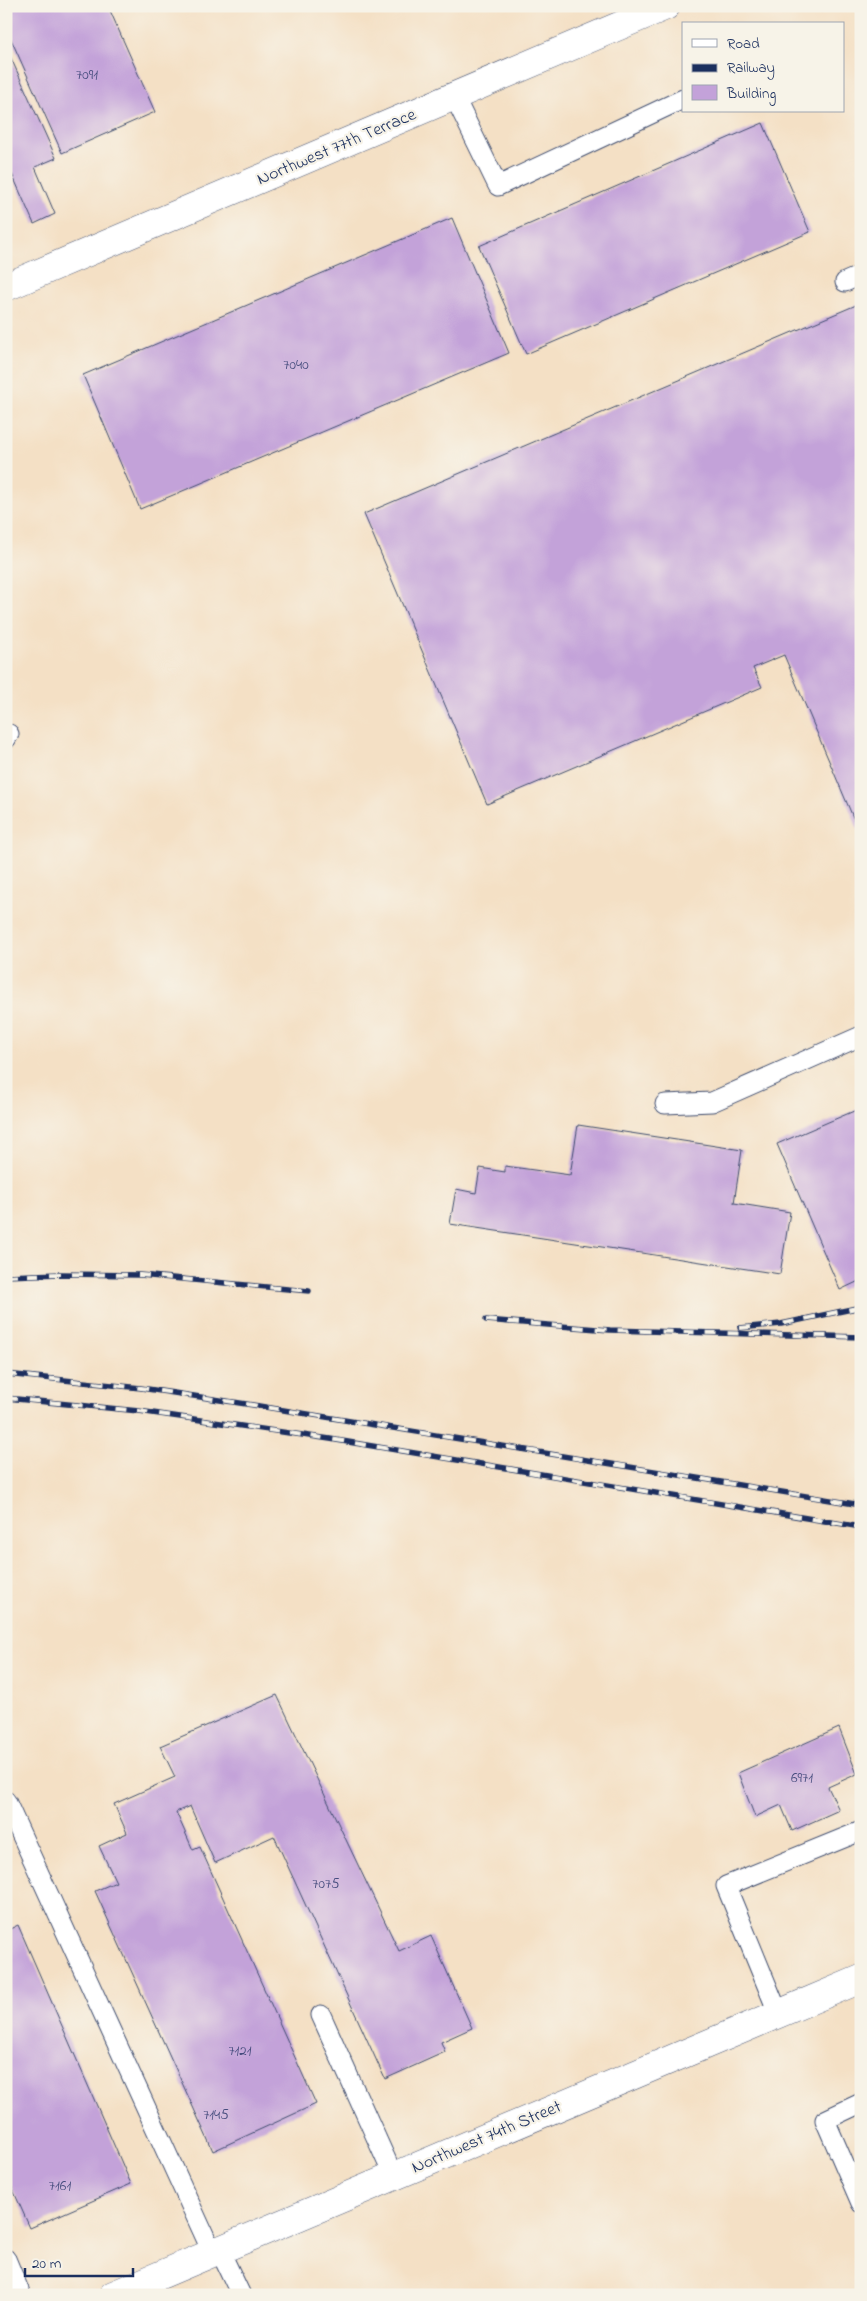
<svg xmlns="http://www.w3.org/2000/svg" width="867" height="2301" viewBox="0 0 867 2301" font-family="'Indie Flower',sans-serif">
	<rect width="100%" height="100%" fill="#f7f3e8"/>
	<filter id="ink" filterUnits="userSpaceOnUse"><feTurbulence type="fractalNoise" baseFrequency=".02" numOctaves="2"/><feDisplacementMap in="SourceGraphic" scale="10" xChannelSelector="R" yChannelSelector="G"/><feConvolveMatrix kernelMatrix="1 2 1 2 8 2 1 2 1" color-interpolation-filters="sRGB"/></filter>
	<filter id="wash" filterUnits="userSpaceOnUse"><feTurbulence type="fractalNoise" baseFrequency=".0096" numOctaves="4" result="noise"/><feDisplacementMap in="SourceGraphic" scale="20" xChannelSelector="R" yChannelSelector="G"/><feGaussianBlur stdDeviation="1.12" result="paint"/><feColorMatrix in="noise" values="0 0 0 0 0 0 0 0 0 0 0 0 0 0 0 0 0 1.4 0 .05"/><feComposite in="paint" operator="in"/></filter>
	<g filter="url(#wash)">
		<rect width="100%" height="100%" fill="#f4e0c5"/>
		<g id="blocks">
			<!-- building -->
			<g fill="#c3a2d9">
				<polygon points="14,6 108,6 155,112 62,153 6,28 6,10"/>
				<polygon points="6,47 56,158 35,167 55,214 34,224 12,174 6,177"/>
				<polygon points="763,123 810,232 526,354 479,246"/>
				<polygon points="452,218 509,353 140,509 83,375"/>
				<polygon points="861,303 861,836 784,655 753,668 762,687 487,804 364,514"/>
				<polygon points="861,1108 861,1280 840,1290 777,1144"/>
				<polygon points="578,1125 742,1150 734,1203 790,1212 780,1274 450,1224 456,1189 476,1193 480,1168 505,1172 505,1166 570,1175"/>
				<polygon points="277,1695 399,1951 431,1936 472,2028 441,2042 445,2052 385,2079 274,1836 215,1863 190,1806 176,1812 193,1850 200,1847 316,2104 213,2151 95,1891 116,1882 99,1846 127,1833 114,1804 175,1777 160,1746"/>
				<polygon points="839,1728 857,1774 828,1787 839,1810 792,1831 781,1805 755,1817 738,1773"/>
				<polygon points="18,1925 131,2184 30,2228 6,2174 6,1931"/>
			</g>
		</g>
	</g>
	<g filter="url(#ink)">
		<use href="#blocks" fill-opacity="0" stroke="#3c4a6d" stroke-width="1"/>
		<g fill="none" stroke-linecap="round" stroke-linejoin="round">
			<!-- lane casing -->
			<g stroke="#3c4a6d" stroke-width="21">
				<g id="lane">
					<polyline points="454,96 498,186 683,99"/>
					<polyline points="845,282 861,275"/>
					<polyline points="6,739 9,734"/>
					<polyline points="665,1104 712,1102 861,1036"/>
					<polyline points="6,1801 212,2252"/>
					<polyline points="321,2015 393,2175"/>
					<polyline points="779,2015 726,1886 861,1831"/>
					<polyline points="861,2103 825,2120 861,2203"/>
					<polyline points="219,2249 241,2295"/>
					<polyline points="6,2259 21,2295"/>
				</g>
			</g>
			<!-- street casing -->
			<g stroke="#3c4a6d" stroke-width="29">
				<polyline id="street" points="6,287 666,6"/>
			</g>
			<!-- secondary casing -->
			<g stroke="#3c4a6d" stroke-width="29">
				<polyline id="secondary" points="113,2295 861,1979"/>
			</g>
			<!-- lane -->
			<use href="#lane" stroke="#fff" stroke-width="19"/>
			<!-- street -->
			<use href="#street" stroke="#fff" stroke-width="28"/>
			<!-- secondary -->
			<use href="#secondary" stroke="#fff" stroke-width="28"/>
			<!-- rail casing -->
			<g stroke="#1b2f5e" stroke-width="5.5">
				<g id="rail">
					<polyline points="6,1276 60,1274 140,1275 309,1291"/>
					<polyline points="486,1320 610,1330 861,1337"/>
					<polyline points="740,1328 781,1324 861,1307"/>
					<polyline points="6,1374 141,1388 253,1405 861,1505"/>
					<polyline points="6,1398 139,1411 330,1439 861,1527"/>
				</g>
			</g>
			<!-- rail -->
			<use href="#rail" stroke="#f7f3e8" stroke-width="4" stroke-dasharray="11" stroke-linecap="butt"/>
		</g>
	</g>
	<g text-anchor="middle" stroke-width="4.5" stroke-linejoin="round" paint-order="stroke">
		<!-- number labels -->
		<g font-size="15" fill="#454c7d">
			<text x="87" y="79">7091</text>
			<text x="296" y="369">7040</text>
			<text x="802" y="1782">6971</text>
			<text x="326" y="1888">7075</text>
			<text x="240" y="2055">7121</text>
			<text x="216" y="2119">7145</text>
			<text x="60" y="2190">7161</text>
		</g>
		<!-- street labels -->
		<g font-size="18" fill="#1b2f5e" stroke="#f7f3e8">
			<text transform="translate(336 146) rotate(-23)" y="6">Northwest 77th Terrace</text>
			<text transform="translate(486 2136) rotate(-23)" y="6">Northwest 74th Street</text>
		</g>
	</g>
	<!-- margin -->
	<rect width="867" height="2301" fill="none" stroke="#f7f3e8" stroke-width="25"/>
	<!-- legend -->
	<rect x="682" y="22" width="162" height="90" fill="#f7f3e8" stroke="#9fa5b1"/>
	<rect x="692" y="39" width="25" height="8" fill="#ffffff" stroke="#9fa5b1"/>
	<text x="727" y="48" font-size="15" fill="#1b2f5e">Road</text>
	<rect x="692" y="64" width="25" height="8" fill="#1b2f5e" stroke="#9fa5b1"/>
	<text x="727" y="72" font-size="15" fill="#1b2f5e">Railway</text>
	<rect x="692" y="85" width="25" height="15" fill="#c3a2d9" stroke="#9fa5b1"/>
	<text x="727" y="98" font-size="15" fill="#1b2f5e">Building</text>
	<!-- scale -->
	<path d="M25 2268v8h108v-8" fill="none" stroke="#1b2f5e" stroke-width="2.5"/>
	<text x="32" y="2268" font-size="15" fill="#1b2f5e" stroke="#f7f3e8" stroke-width="4" paint-order="stroke">20 m</text>
</svg>
